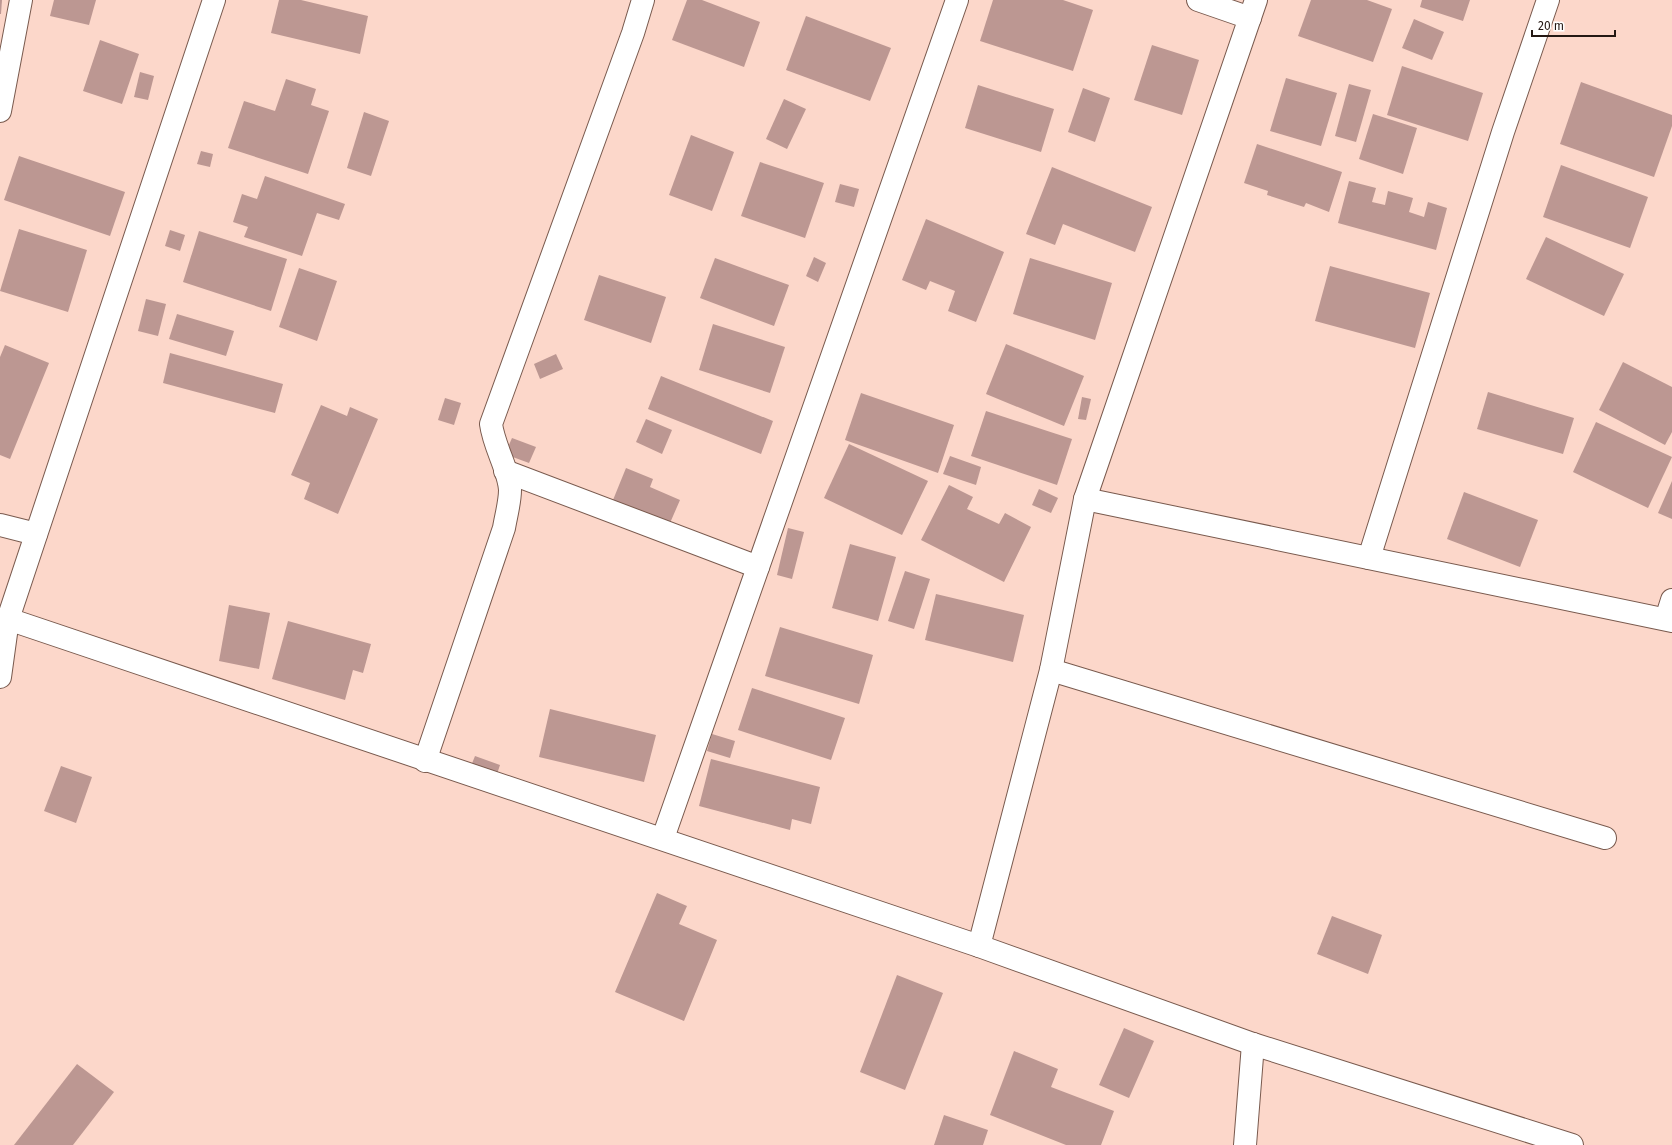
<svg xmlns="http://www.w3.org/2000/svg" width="1672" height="1145" viewBox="0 0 1672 1145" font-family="'Fira Sans',sans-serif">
	<rect width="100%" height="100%" fill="#fcd7ca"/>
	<!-- building -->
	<g fill="#bc9792">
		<polygon points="0,0 2,0 1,14 0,14"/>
		<polygon points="54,0 96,0 89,25 50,16"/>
		<polygon points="279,0 301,0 368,16 360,54 271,33"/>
		<polygon points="687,0 702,0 760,22 744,67 672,40"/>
		<polygon points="993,0 1063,0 1093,10 1073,71 980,41"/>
		<polygon points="1311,0 1367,0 1392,9 1373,62 1298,36"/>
		<polygon points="1422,0 1470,0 1463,21 1420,7"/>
		<polygon points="806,16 891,48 870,101 786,70"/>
		<polygon points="1414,19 1444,32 1432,60 1402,48"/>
		<polygon points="100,40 139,54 122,104 83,91"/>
		<polygon points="1152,45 1199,60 1182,115 1134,100"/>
		<polygon points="1402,66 1483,93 1468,141 1387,115"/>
		<polygon points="140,72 154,76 148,100 134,97"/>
		<polygon points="1286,78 1337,93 1321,146 1270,131"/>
		<polygon points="286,79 316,89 311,105 329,111 308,174 228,148 244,101 275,111"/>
		<polygon points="1581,82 1672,115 1672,126 1654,177 1560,144"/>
		<polygon points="1349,84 1371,90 1356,142 1335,136"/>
		<polygon points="978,85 1054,109 1041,152 965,128"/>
		<polygon points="1083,88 1110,98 1095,142 1068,132"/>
		<polygon points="784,99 806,109 787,149 766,139"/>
		<polygon points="364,112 389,121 371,176 347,168"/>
		<polygon points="1373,114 1417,128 1403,174 1359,159"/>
		<polygon points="691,135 734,152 712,211 669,195"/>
		<polygon points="1257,144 1342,172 1329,212 1306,203 1304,207 1267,195 1268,191 1244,183"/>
		<polygon points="201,151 213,154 210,167 197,164"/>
		<polygon points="19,156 125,192 110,236 4,200"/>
		<polygon points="760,162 824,183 805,238 741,216"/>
		<polygon points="1561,165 1648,197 1630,248 1543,217"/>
		<polygon points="1052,167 1152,207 1135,252 1063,224 1055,245 1026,234"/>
		<polygon points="265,176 345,204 339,220 317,213 302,256 244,237 248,227 233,222 242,194 257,199"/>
		<polygon points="1349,181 1376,188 1372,202 1385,205 1388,191 1413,198 1409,212 1424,217 1428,202 1447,208 1436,250 1338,223"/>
		<polygon points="840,184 859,189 854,207 835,202"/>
		<polygon points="926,219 1004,252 976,322 948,311 955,291 930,281 926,290 902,280"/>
		<polygon points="19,229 87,250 68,312 0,291"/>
		<polygon points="170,230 185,235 180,251 165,246"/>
		<polygon points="199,231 287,259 271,311 183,282"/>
		<polygon points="1546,237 1624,274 1604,316 1526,279"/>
		<polygon points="814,257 826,263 818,282 806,276"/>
		<polygon points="715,258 789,285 774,326 700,298"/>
		<polygon points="1030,258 1112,283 1095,340 1013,314"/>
		<polygon points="1330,266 1430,293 1415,348 1315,321"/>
		<polygon points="299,268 337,281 317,341 279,327"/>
		<polygon points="599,275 666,297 651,343 584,320"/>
		<polygon points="146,299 166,304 158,336 138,331"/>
		<polygon points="177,314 234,331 226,356 169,339"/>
		<polygon points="713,324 785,347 770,393 699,370"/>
		<polygon points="1006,344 1084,376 1064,426 986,394"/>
		<polygon points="5,345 49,363 10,459 0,455 0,357"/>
		<polygon points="170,353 283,384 275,413 163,383"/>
		<polygon points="556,354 563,369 540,379 534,364"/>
		<polygon points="1623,362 1672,387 1672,432 1665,445 1599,410"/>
		<polygon points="661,376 773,421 761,454 648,409"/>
		<polygon points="1488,392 1574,418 1563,454 1477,429"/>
		<polygon points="861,393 954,425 938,473 845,440"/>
		<polygon points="1082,397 1091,399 1086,420 1078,419"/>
		<polygon points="445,398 461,403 454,425 438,420"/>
		<polygon points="321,405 347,416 350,407 378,419 338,514 304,499 310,483 291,475"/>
		<polygon points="986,411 1072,439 1057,485 971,456"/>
		<polygon points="646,419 672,430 662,454 636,442"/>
		<polygon points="1596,422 1672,457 1648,508 1573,472"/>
		<polygon points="512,438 536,447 529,463 505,454"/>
		<polygon points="849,444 928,481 902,535 824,498"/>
		<polygon points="950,456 981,467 976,485 943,474"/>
		<polygon points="626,468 653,479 650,487 680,500 670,523 613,500"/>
		<polygon points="1672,481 1672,519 1658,513"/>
		<polygon points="949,485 973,497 967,509 999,524 1005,513 1031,527 1004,582 921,540"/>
		<polygon points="1039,489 1058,498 1051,513 1032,505"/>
		<polygon points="1464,492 1538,520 1520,567 1447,539"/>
		<polygon points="788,528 804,532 792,579 777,575"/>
		<polygon points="850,544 896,557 878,621 832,608"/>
		<polygon points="905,571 930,579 914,629 888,621"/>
		<polygon points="936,594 1024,615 1013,662 925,640"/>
		<polygon points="229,605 270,613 259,669 219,661"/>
		<polygon points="288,621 371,644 363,673 353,670 345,700 272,679"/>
		<polygon points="780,627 873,655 859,704 765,676"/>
		<polygon points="752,688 845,718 831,760 738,730"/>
		<polygon points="550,709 656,735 644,782 539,757"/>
		<polygon points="712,734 735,741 730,758 707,751"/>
		<polygon points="475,756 500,765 497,774 471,766"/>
		<polygon points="711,759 820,787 811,824 792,819 790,830 699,806"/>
		<polygon points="61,766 92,777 76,823 44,811"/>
		<polygon points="657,893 687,906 679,924 717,940 684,1021 615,992"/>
		<polygon points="1332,916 1382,935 1368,974 1317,954"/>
		<polygon points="897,975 943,993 905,1090 860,1072"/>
		<polygon points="1124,1028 1154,1041 1129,1098 1099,1085"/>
		<polygon points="1014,1051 1058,1069 1051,1087 1114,1111 1101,1145 1066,1145 990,1115"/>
		<polygon points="77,1064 114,1092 73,1145 14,1145"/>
		<polygon points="944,1115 988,1130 983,1145 934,1145"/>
	</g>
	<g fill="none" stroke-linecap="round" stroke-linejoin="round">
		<!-- minor casing -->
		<g stroke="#795a4e" stroke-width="24">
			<g id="minor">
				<polyline points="1198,0 1250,18"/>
				<polyline points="0,111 21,0"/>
				<polyline points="505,471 758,567"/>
				<polyline points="1085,499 1672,621"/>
				<polyline points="0,525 36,534"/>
				<polyline points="1369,558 1503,132 1548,0"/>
				<polyline points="8,619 979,946 1253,1044 1572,1145"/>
				<polyline points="1666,619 1672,600"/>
				<polyline points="1051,670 1605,838"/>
				<polyline points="0,677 8,619 214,0"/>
				<path d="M425 761 504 528C506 516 510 502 510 490 509 470 494 447 491 424L633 33 643 0"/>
				<polyline points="663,838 957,0"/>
				<polyline points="979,946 1051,670 1085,499 1256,0"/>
				<polyline points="1245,1145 1253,1044"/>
			</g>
		</g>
		<!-- minor -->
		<use href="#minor" stroke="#fff" stroke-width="22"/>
	</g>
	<!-- scale -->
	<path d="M1532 30v6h83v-6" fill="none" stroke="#241813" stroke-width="2"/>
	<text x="1538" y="30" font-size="12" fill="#241813" stroke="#ffffff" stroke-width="3" paint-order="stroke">20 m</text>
</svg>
